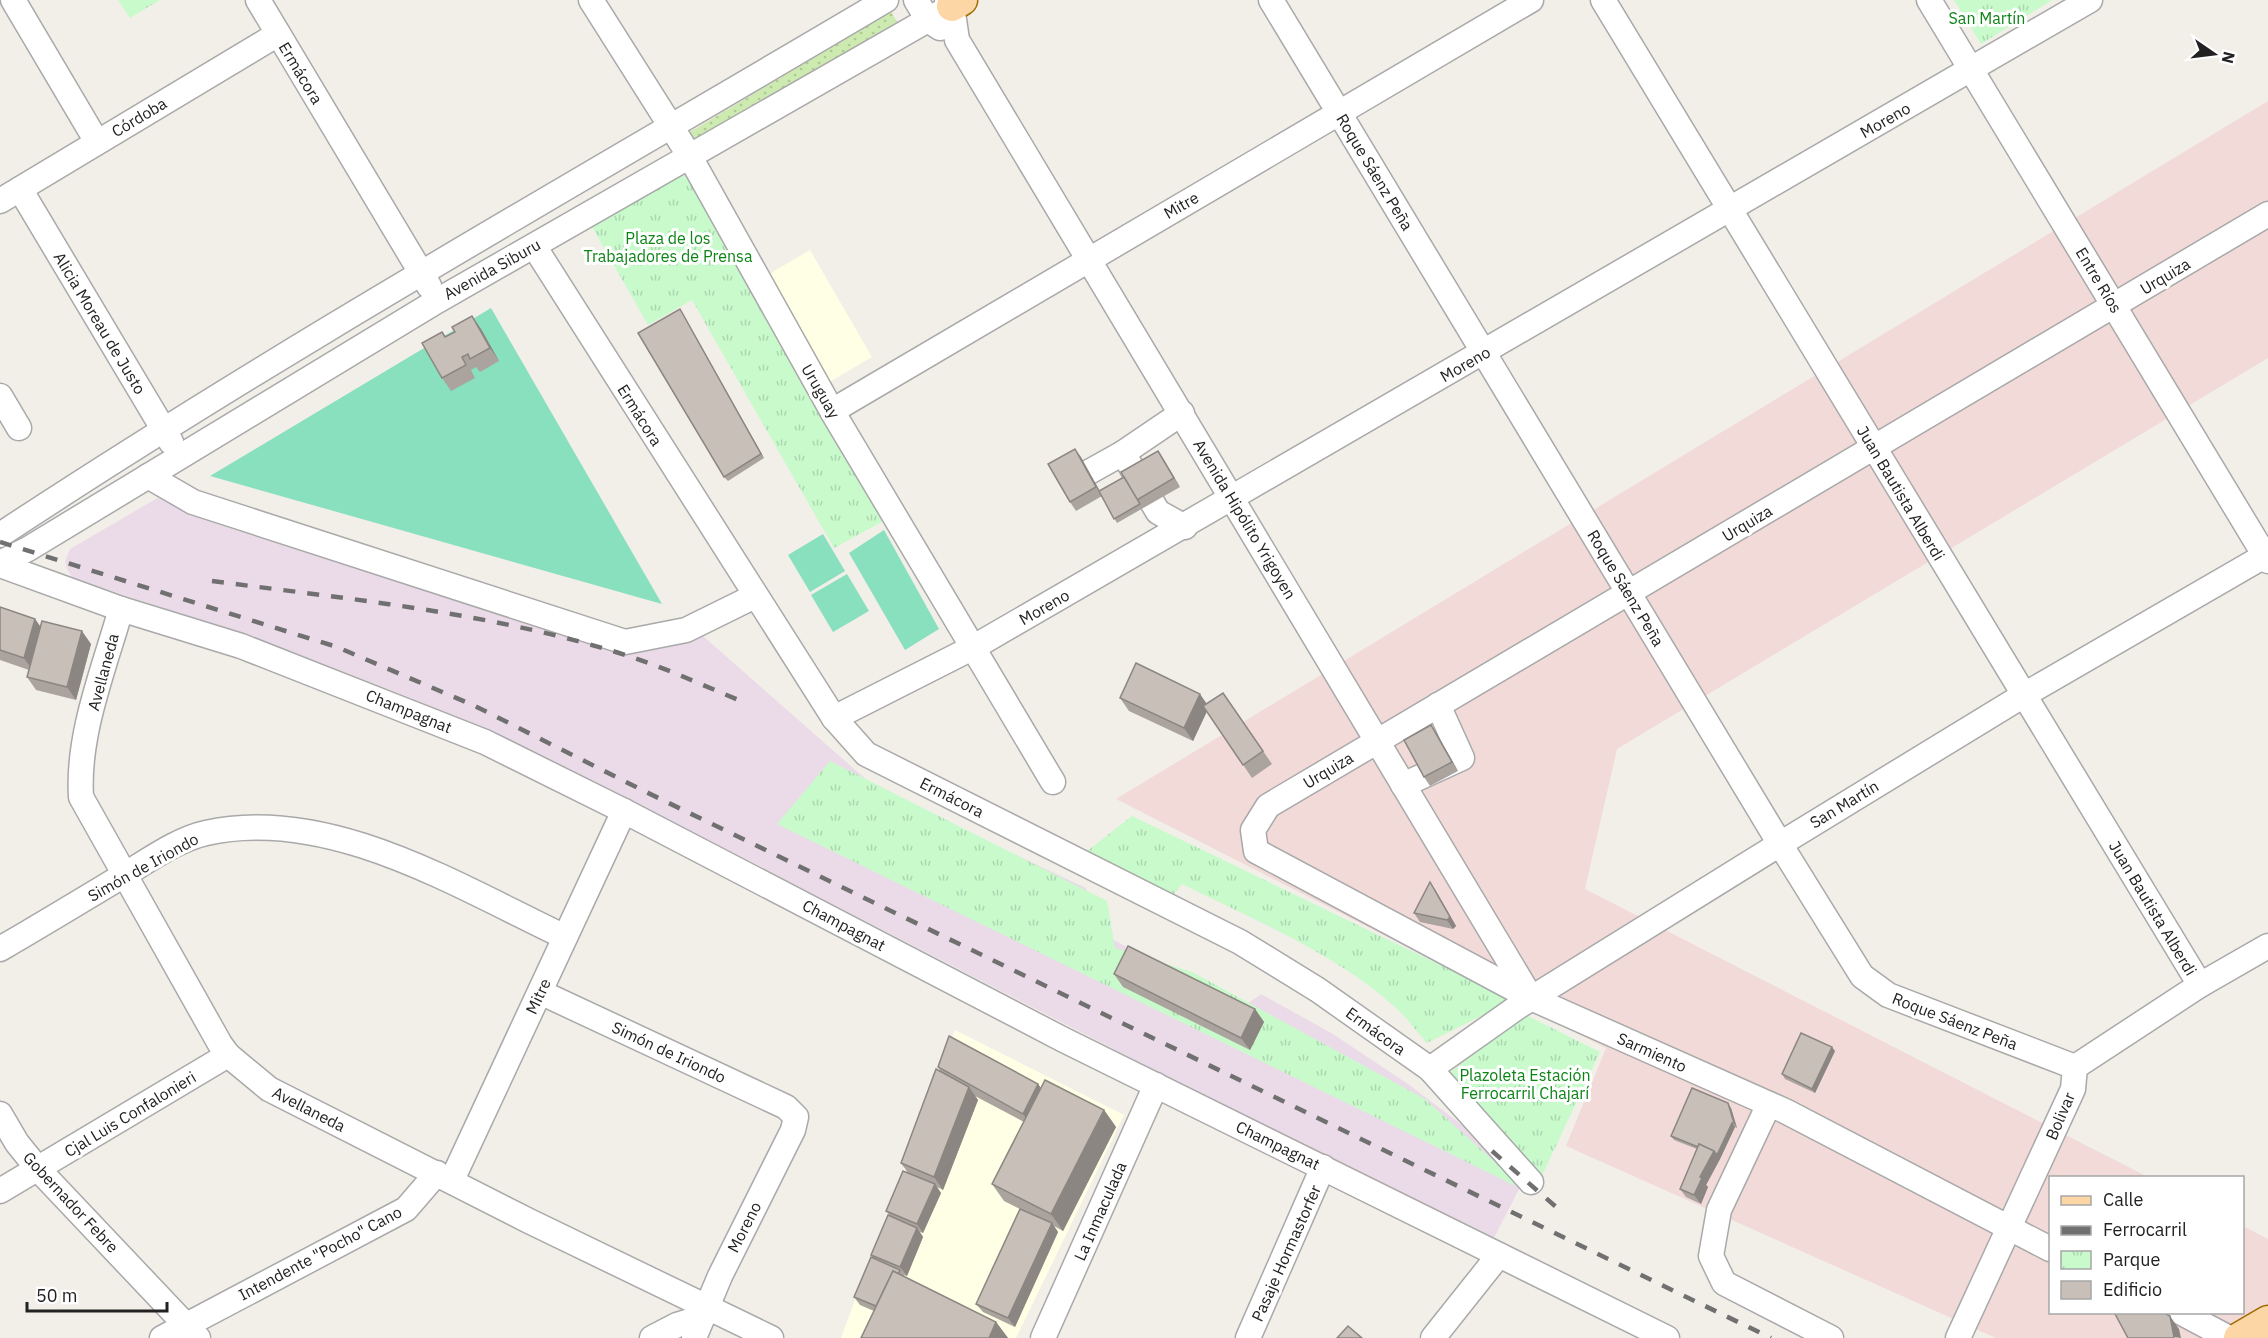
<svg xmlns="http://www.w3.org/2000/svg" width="2268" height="1338" viewBox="0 0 2268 1338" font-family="'IBM Plex Sans',sans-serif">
	<defs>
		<pattern id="grass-dots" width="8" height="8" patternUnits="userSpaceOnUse" patternTransform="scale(1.5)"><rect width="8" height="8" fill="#cdebb0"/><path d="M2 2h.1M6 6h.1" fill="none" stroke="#b0c997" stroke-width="1.8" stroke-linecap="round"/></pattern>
		<pattern id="park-tufts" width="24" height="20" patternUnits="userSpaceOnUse" patternTransform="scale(1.5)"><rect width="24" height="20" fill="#c8facc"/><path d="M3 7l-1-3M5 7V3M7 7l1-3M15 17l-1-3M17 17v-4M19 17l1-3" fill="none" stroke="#acd6af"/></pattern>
	</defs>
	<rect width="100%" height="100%" fill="#f2efe9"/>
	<!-- commercial -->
	<polygon fill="#f2dad9" points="2268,101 2268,358 1617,749 1585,889 2148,1177 2050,1178 2050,1312 2242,1312 2243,1226 2268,1239 2268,1338 1996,1338 1566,1146 1606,1048 1116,799"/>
	<!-- industrial -->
	<polygon fill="#ebdbe8" points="161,496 681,644 703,636 869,782 912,806 1086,888 1095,930 1241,1008 1261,994 1333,1034 1408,1084 1462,1125 1522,1183 1491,1244 608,788 507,740 406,696 293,652 73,578 67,569 65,561 70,549"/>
	<!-- education -->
	<g fill="#ffffe5">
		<polygon points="810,250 872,357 826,384 764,277"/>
		<polygon points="955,1030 1124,1115 1016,1338 841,1338"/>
	</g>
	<!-- grass -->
	<polygon fill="url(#grass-dots)" points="891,11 897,22 696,143 690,132"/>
	<!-- park -->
	<g fill="url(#park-tufts)">
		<polygon points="118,0 160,0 130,18"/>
		<polygon points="1954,0 2052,0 1981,44"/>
		<polygon points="687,168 889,518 834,548 692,300 648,325 591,225"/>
		<polygon points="830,761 1107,901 1115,948 1192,972 1425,1099 1528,1192 777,824"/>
		<path d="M1132 816 1513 1000 1427 1043C1417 1032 1408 1019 1396 1008 1338 955 1253 919 1182 884L1174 894 1086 852Z"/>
		<polygon points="1524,1014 1600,1052 1538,1184 1446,1076"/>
	</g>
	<!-- pitch -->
	<g fill="#88e0be">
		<polygon points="491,308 662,604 210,476"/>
		<polygon points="884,530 939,629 905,650 849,553"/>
		<polygon points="823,534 845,571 810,592 788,555"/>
		<polygon points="847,574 869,611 833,632 811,595"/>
	</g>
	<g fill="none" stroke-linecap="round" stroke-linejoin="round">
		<!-- minor casing -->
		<g stroke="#a9a9a9" stroke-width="27">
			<g id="minor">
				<polyline points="13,0 97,142"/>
				<polyline points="258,0 429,286"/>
				<polyline points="591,0 689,155 832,411 1053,782"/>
				<polyline points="916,0 928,20 940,28"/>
				<polyline points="947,0 952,6 957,40 1531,998"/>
				<polyline points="1271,0 1780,844 1862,976 1888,995 2075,1067"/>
				<polyline points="1603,0 2200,985"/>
				<polyline points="1929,0 2268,561"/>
				<polyline points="20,189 171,442"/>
				<polyline points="0,201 278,34"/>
				<polyline points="534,246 834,718 866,754 1240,942 1318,990 1430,1069 1531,1182"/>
				<polyline points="0,396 19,428"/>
				<polyline points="832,411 1531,0"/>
				<polyline points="1182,413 1123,453 1158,512 1185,527"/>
				<polyline points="1089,472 1123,453"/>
				<polyline points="148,476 193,502 625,642 686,630 755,596"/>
				<path d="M0 535C288 345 589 176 886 0"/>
				<polyline points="0,563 28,549 437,301 952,6"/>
				<polyline points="0,565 121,609 241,646 485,742 624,811 1064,1040 1667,1338"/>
				<path d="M121 609C104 669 77 734 81 797L220 1044 228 1055 269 1089 529 1221 771 1338"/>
				<polyline points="834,718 974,647 2090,0"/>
				<polyline points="1403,785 1462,758 1438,705"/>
				<path d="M0 949C43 924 86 898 129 872 152 858 179 839 206 833 328 805 459 887 565 937"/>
				<polyline points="540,992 786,1107 796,1117 793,1130 720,1276 694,1338"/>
				<polyline points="1430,1069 1519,1006 1780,844 2024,695 2268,554"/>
				<polyline points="1769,1104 1719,1210 1711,1256 1724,1283 1831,1338"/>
				<polyline points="0,1114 17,1143 38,1169 198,1338"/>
				<polyline points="452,1180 624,811"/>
				<polyline points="0,1191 228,1055"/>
				<polyline points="2050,1249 1785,1111 1531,998 1256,851 1253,830 1268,806 2268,214"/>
				<polyline points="2180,1312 2229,1338"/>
				<polyline points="162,1338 406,1209 437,1173"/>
				<polyline points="652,1338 677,1325 703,1317"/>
				<polyline points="1043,1338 1156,1085"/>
				<polyline points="1248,1338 1323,1167"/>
				<polyline points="1433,1338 1499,1255"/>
				<polyline points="1958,1338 2073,1089 2075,1067 2200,985 2268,946"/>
			</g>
		</g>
		<!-- major casing -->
		<g stroke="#a06b00" stroke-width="33">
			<g id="major">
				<polyline points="952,6 962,0"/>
				<polyline points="2239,1338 2268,1321"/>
			</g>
		</g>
		<!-- minor -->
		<use href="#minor" stroke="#fff" stroke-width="24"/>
		<!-- major -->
		<use href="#major" stroke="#fcd6a4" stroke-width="30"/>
		<!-- rail -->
		<g stroke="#707070" stroke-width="4.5" stroke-dasharray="12 12" stroke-linecap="butt">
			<polyline points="0,542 337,647 475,706 644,791 1771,1338"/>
			<path d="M212 581C348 599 487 612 619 653 662 666 704 686 746 703"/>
			<polyline points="1492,1151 1563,1213"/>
		</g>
	</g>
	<!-- wall -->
	<g fill="#aba49e">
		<polygon points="680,309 764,458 728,481 724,477"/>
		<polygon points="472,316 481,329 499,361 480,372 476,367 471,370 475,378 451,391 442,378 442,332 446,337 455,332"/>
		<polygon points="1075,449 1100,491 1124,477 1158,451 1180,487 1117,523 1102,496 1076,511 1070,502"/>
		<polygon points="0,607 35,619 40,626 91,644 76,700 36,690 27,677 29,670 0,660"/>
		<polygon points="1223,693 1272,764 1252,778 1207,711 1193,741 1129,711 1120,698 1207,704"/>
		<polygon points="1431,725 1437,734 1458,771 1430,786 1424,777"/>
		<polygon points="1436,891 1456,926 1453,929 1420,922 1414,913"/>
		<polygon points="1114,974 1255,1009 1264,1022 1250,1050 1123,987"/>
		<polygon points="1835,1051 1815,1093 1785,1079 1782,1074"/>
		<polygon points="938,1067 1038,1084 1041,1088 1104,1110 1116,1127 1063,1231 1054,1226 1058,1232 1015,1327 983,1312 976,1304 1020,1209 1004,1201 992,1184 1024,1122 975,1096 978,1100 943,1190 937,1187 941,1193 923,1233 920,1232 923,1237 907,1276 903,1275 905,1277 996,1322 1008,1338 861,1338 874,1311 860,1305 854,1297 873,1258 871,1255 890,1216 886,1211 908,1173 901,1163 941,1072"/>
		<polygon points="1731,1108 1737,1128 1735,1127 1720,1159 1706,1185 1708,1187 1701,1204 1686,1197 1680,1189 1697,1149 1674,1140 1671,1136"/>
	</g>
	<!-- shaded-wall -->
	<g fill="#8b8681">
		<polygon points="680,309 683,314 764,458 761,454"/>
		<polygon points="472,316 481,329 499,361 490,348"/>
		<polygon points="1075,449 1081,457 1102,495 1096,487"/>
		<polygon points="1158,451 1164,460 1180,487 1174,478"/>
		<polygon points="35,619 44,632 33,671 24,658"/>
		<polygon points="82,631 91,644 76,700 67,687"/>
		<polygon points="1200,694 1209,707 1193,741 1184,728"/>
		<polygon points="1431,725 1437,734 1458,771 1452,762"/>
		<polygon points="1430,882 1436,891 1456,926 1453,929 1447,920"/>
		<polygon points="1255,1009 1264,1022 1250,1050 1241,1038"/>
		<polygon points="1832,1047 1835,1051 1815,1093 1812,1089"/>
		<polygon points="1038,1084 1047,1097 1032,1127 1023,1114"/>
		<polygon points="969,1087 978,1100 943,1190 934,1177"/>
		<polygon points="1728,1103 1731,1108 1737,1128 1734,1123"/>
		<polygon points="1104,1110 1116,1127 1063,1231 1051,1214"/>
		<polygon points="1732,1123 1735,1127 1720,1159 1706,1185 1708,1187 1701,1204 1694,1195 1700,1177 1714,1151"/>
		<polygon points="935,1184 941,1193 923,1233 917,1224"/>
		<polygon points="1052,1223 1058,1232 1015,1327 1008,1318"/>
		<polygon points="917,1228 923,1237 907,1276 900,1267"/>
		<polygon points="2170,1316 2179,1329 2181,1338 2174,1337"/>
		<polygon points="996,1322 1008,1338 989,1338"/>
	</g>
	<!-- building -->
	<g fill="#c7bfb8" stroke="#8b8681" stroke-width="1.5">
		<polygon points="680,309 761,454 724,477 638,333"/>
		<polygon points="472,316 490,348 470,359 468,354 462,357 466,365 442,378 422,343 442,332 445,337 455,332 452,327"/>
		<polygon points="1075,449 1096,487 1070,502 1048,464"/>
		<polygon points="1158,451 1174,478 1137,500 1121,472"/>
		<polygon points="1124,477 1140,504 1114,519 1099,491"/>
		<polygon points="0,607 35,619 24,658 0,650"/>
		<polygon points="42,621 82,631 67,687 27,677"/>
		<polygon points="1136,663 1200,694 1184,728 1120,698"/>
		<polygon points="1223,693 1263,751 1243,765 1203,706"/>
		<polygon points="1431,725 1452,762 1424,777 1404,740"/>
		<polygon points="1430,882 1450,917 1447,920 1414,913"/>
		<polygon points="1128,946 1255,1009 1241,1038 1114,974"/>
		<polygon points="1801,1033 1832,1047 1812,1089 1782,1074"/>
		<polygon points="949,1036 1038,1084 1023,1114 938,1067"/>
		<polygon points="936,1069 969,1087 934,1177 901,1163"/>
		<polygon points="1045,1080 1104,1110 1051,1214 992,1184"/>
		<polygon points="1692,1088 1728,1103 1734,1123 1732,1123 1717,1155 1714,1151 1699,1144 1698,1147 1671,1136"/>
		<polygon points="1699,1144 1714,1151 1700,1177 1702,1178 1694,1195 1680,1189"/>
		<polygon points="903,1171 935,1184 917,1224 886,1211"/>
		<polygon points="1020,1209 1052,1223 1008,1318 976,1304"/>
		<polygon points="888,1215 917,1228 900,1267 871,1255"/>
		<polygon points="871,1257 900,1270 898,1274 893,1271 876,1306 854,1297"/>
		<polygon points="893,1271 996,1322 989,1338 861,1338"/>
		<polygon points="2114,1312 2162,1312 2170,1316 2174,1337 2173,1338 2128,1338"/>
		<polygon points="1348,1326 1362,1338 1337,1338"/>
	</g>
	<g text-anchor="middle" stroke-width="6" stroke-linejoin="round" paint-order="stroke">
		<!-- park labels -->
		<g font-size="16" fill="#0c8416" stroke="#fff">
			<text x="1987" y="24">San Martín</text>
			<text x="668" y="244">Plaza de los<tspan x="668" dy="18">Trabajadores de Prensa</tspan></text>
			<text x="1525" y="1081">Plazoleta Estación<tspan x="1525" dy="18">Ferrocarril Chajarí</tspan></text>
		</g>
		<!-- street labels -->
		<g font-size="16" fill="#222" stroke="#fff">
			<text transform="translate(301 73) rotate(59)" y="6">Ermácora</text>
			<text transform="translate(139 117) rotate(-31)" y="6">Córdoba</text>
			<text transform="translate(1885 120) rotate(-30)" y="6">Moreno</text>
			<text transform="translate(1375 172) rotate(59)" y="6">Roque Sáenz Peña</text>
			<text transform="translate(1181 205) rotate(-30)" y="6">Mitre</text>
			<text transform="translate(492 269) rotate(-29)" y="6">Avenida Siburu</text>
			<text transform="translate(2165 276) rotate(-31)" y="6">Urquiza</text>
			<text transform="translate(2099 280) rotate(59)" y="6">Entre Ríos</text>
			<text transform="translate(100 323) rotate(59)" y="6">Alicia Moreau de Justo</text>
			<text transform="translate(1465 364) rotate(-30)" y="6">Moreno</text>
			<text transform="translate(821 391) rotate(60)" y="6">Uruguay</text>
			<text transform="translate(640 415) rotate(58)" y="6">Ermácora</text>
			<text transform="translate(1901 493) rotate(59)" y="6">Juan Bautista Alberdi</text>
			<text transform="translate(1245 519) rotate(59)" y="6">Avenida Hipólito Yrigoyen</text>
			<text transform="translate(1747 523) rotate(-31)" y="6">Urquiza</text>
			<text transform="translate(1626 588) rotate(59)" y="6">Roque Sáenz Peña</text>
			<text transform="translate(1044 607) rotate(-30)" y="6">Moreno</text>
			<text transform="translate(103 672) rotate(-75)" y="6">Avellaneda</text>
			<text transform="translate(409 711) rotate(22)" y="6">Champagnat</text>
			<text transform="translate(1328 770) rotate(-31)" y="6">Urquiza</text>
			<text transform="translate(952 797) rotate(27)" y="6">Ermácora</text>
			<text transform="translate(1844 804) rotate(-31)" y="6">San Martín</text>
			<text transform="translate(143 867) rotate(-29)" y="6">Simón de Iriondo</text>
			<text transform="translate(2153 908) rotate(59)" y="6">Juan Bautista Alberdi</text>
			<text transform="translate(844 925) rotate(28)" y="6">Champagnat</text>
			<text transform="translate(538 996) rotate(-65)" y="6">Mitre</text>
			<text transform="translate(1955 1021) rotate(21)" y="6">Roque Sáenz Peña</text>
			<text transform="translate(1376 1031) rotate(36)" y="6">Ermácora</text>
			<text transform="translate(669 1052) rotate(25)" y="6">Simón de Iriondo</text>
			<text transform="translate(1652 1052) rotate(24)" y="6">Sarmiento</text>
			<text transform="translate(309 1109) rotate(27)" y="6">Avellaneda</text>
			<text transform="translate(130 1114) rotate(-31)" y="6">Cjal Luis Confalonieri</text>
			<text transform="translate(2060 1116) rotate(-67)" y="6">Bolivar</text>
			<text transform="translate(1278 1145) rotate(26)" y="6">Champagnat</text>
			<text transform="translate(71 1202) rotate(47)" y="6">Gobernador Febre</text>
			<text transform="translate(1100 1211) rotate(-66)" y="6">La Inmaculada</text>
			<text transform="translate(744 1227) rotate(-63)" y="6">Moreno</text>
			<text transform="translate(320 1253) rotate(-28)" y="6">Intendente "Pocho" Cano</text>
			<text transform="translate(1286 1253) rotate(-66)" y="6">Pasaje Hormastorfer</text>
		</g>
	</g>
	<!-- legend -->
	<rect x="2049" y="1176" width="195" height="138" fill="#ffffff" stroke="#a7a7a7" stroke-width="1.5"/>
	<rect x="2061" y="1196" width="30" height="9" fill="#fcd6a4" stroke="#a7a7a7" stroke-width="1.5"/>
	<text x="2103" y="1206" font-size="18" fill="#222222">Calle</text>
	<rect x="2061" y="1226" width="30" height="9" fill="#707070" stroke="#a7a7a7" stroke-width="1.5"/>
	<text x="2103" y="1236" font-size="18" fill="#222222">Ferrocarril</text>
	<rect x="2061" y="1251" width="30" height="18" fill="url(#park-tufts)" stroke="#a7a7a7" stroke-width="1.5"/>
	<text x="2103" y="1266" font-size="18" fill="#222222">Parque</text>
	<rect x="2061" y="1281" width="30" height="18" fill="#c7bfb8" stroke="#a7a7a7" stroke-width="1.5"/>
	<text x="2103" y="1296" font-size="18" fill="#222222">Edificio</text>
	<!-- north arrow -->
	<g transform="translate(2214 54) rotate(104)" stroke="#ffffff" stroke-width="4.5" paint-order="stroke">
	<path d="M0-4.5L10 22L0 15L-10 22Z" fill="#222222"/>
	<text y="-9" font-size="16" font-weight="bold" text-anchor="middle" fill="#222222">N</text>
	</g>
	<!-- scale -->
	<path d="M27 1302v9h140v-9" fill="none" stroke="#222222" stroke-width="3"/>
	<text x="36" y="1302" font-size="18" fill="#222222" stroke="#ffffff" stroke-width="4.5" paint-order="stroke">50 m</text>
</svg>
